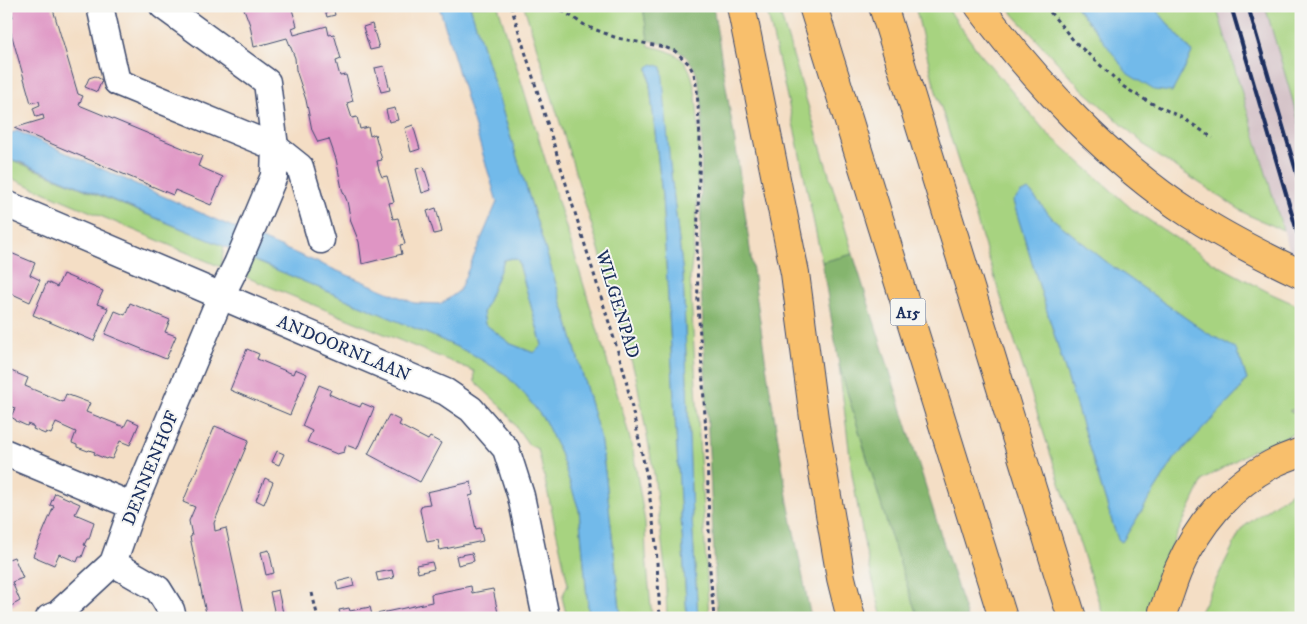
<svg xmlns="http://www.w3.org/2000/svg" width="1307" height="624" viewBox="0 0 1307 624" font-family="'IM FELL DW Pica',serif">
	<rect width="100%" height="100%" fill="#f6f6f2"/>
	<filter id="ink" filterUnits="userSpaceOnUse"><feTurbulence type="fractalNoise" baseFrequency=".02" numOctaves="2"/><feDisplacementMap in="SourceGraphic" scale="10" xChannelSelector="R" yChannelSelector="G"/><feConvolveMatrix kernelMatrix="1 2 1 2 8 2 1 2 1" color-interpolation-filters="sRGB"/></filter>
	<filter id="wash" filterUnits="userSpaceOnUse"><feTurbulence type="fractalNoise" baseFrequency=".0096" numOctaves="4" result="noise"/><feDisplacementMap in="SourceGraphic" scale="20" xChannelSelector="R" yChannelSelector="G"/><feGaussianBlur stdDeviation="1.12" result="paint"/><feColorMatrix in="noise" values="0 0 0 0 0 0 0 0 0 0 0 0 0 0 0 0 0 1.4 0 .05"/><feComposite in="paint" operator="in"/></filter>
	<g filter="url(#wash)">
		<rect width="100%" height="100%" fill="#f4dec5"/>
		<!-- industrial -->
		<polygon fill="#d2bec4" points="1216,6 1265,6 1301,129 1301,289"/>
		<!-- green -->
		<g fill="#a7d380" stroke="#61816f" fill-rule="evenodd">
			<polygon points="470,6 498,6 624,416 633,451 645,522 646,555 652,618 621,618 606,479 600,437 566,316"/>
			<path d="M524 6H643L649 46C663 49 677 52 686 64 708 94 696 237 690 277L709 618H698L692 519 683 275 670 165 648 68 662 196 687 618H667L665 569 654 474 636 377 599 249Z"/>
			<polygon points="766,6 778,6 853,254 822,262 796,136"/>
			<path d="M915 6H946L977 50 1046 132 1132 209 1212 262 1272 294 1301 307V410H1290V412H1301V431L1251 451 1203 480 1156 579 1154 618H1104L1043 431 935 88ZM1029 190 1052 218 1109 264 1207 333 1234 348 1242 364 1247 380 1242 384 1241 389 1175 458 1122 542 1118 539 1114 528 1013 201Z"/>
			<polygon points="1009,6 1075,6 1096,31 1172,92 1192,52 1153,6 1216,6 1283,230 1248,215 1154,153 1081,88 1013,14"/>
			<polygon points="1265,6 1293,6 1301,13 1301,129"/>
			<polygon points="12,160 224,246 221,267 6,176 6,164"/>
			<polygon points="512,258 518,260 542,345 534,353 511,344 485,324 483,313 504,260"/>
			<polygon points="253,260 433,336 472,354 505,374 526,396 545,421 559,450 579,510 589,618 567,618 562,597 568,584 538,449 529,445 502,407 475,382 474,371 246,277"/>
			<polygon points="839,365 892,540 918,618 882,618 865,548 852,474"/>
			<polygon points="1301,485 1301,618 1197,618 1242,528"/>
		</g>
		<!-- forest -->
		<g fill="#85b56e" stroke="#507266">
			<path d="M643 6H713L737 155 766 365 788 502 811 618H717L700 263 702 110C699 67 693 50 648 40Z"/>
			<polygon points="853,254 967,618 918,618 892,540 839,365 822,262"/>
		</g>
		<!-- water -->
		<g fill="#72baea" stroke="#4674a4" fill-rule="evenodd">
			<path d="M439 6H470L566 316 600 437 606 479 621 618H589L579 510 559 450 545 421 526 396 505 374 472 354 433 336 253 260 224 246 20 162 12 160 6 164V135L17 131 221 222 414 303 441 304 459 291 497 202ZM512 258 518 260 542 345 534 353 511 344 485 324 483 313 504 260Z"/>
			<polygon points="1075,6 1153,6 1192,52 1186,66 1172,92 1154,90 1128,74 1096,31"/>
			<polygon points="653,64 662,67 670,165 683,275 692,519 698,618 687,618 662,196 648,67"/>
			<polygon points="1029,190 1052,218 1109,264 1207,333 1235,348 1242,364 1247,380 1242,384 1241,389 1175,458 1122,542 1118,539 1114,528 1013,201 1021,193"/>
		</g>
		<g id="blocks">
			<!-- building -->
			<g fill="#df95c4">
				<polygon points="9,6 52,6 78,94 83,96 79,105 202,156 198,166 223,177 211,205 175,190 173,195 14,128 44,119 43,115 36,117 33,108 40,105 39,101 31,103 7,19 13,17"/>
				<polygon points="243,6 291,6 297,26 292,28 294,35 327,26 329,35 334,34 341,59 336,61 338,69 340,76 346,75 353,101 347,103 352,118 357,117 360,129 368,127 370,136 375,134 382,160 377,161 379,170 382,177 387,176 394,202 389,203 393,219 398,218 405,244 400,245 402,254 362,264 359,242 351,222 347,201 342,189 336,159 329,139 318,142 312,130 306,100 296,70 295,58 287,38 254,47 250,25"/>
				<polygon points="324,6 333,6 335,15 327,17"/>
				<polygon points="372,24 379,48 370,50 363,27"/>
				<polygon points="384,66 390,90 381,92 375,68"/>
				<polygon points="95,76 102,80 97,92 85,87 89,78"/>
				<polygon points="395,108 398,120 389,122 386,110"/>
				<polygon points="413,125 420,149 411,152 405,128"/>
				<polygon points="424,167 431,190 422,193 416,169"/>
				<polygon points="436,208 442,232 434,234 427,211"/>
				<polygon points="6,251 35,263 30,275 40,280 30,302 6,291"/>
				<polygon points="63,274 103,291 97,304 108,308 94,341 33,315 47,282 57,287"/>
				<polygon points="130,303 170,320 165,332 176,336 166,359 105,334 115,311 125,315"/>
				<polygon points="247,349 259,354 257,359 293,374 295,369 307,374 290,415 230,390"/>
				<polygon points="6,369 28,378 25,386 63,402 66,394 90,403 86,412 124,427 128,419 139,424 130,445 120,441 112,459 107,458 106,459 94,454 95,452 89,450 88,451 77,447 77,445 72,443 76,432 56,423 51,434 46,432 45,434 33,429 34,427 28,424 27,426 16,421 16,420 11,417 15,408 6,405"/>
				<polygon points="319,385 331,390 329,394 344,401 360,407 362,403 374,408 357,449 346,445 344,452 337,454 307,442 312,431 302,426"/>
				<polygon points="389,415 401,421 399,425 428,440 430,437 441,443 420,482 368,454"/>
				<polygon points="215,426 249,440 214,523 215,531 226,528 245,618 207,618 190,537 192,536 189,521 195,507 183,502"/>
				<polygon points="277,451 284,454 279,465 272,462"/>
				<polygon points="265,478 273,482 264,504 256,500"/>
				<polygon points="471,482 473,495 469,496 476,529 480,528 483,541 440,550 438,540 427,542 420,510 422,505 430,504 427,492"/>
				<polygon points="55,493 80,504 75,514 94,522 89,539 87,539 84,545 86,546 82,557 79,557 77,562 59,554 54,565 33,556 54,506 50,505"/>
				<polygon points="269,550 274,573 266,575 261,552"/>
				<polygon points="472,553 474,561 458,565 456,556"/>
				<polygon points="14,557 23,578 12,582 20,601 6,609 6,560"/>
				<polygon points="432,562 434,569 418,573 416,565"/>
				<polygon points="392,570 394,578 378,581 376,573"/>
				<polygon points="352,578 354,586 338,590 336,582"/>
				<polygon points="471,586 472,593 493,589 499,618 341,618 339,610 349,608 350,611 370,607 372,615 432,602 431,594"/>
				<polygon points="278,590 283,613 275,615 270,592"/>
			</g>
		</g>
	</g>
	<g filter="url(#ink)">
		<use href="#blocks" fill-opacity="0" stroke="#3c496d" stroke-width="1"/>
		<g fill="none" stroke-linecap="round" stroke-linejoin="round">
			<!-- street casing -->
			<g stroke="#3c496d" stroke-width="29">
				<g id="street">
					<polyline points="100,6 117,82 275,147 300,167 321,240"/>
					<polyline points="6,204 446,392 471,409 506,449 521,496 546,618"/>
					<polyline points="6,453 133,506"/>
					<polyline points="113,563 158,589 171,610 173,618"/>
					<polyline points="49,618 58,614 113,563 133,506 221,296 237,264 274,176 275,147 267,82 163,6"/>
				</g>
			</g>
			<!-- highway casing -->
			<g stroke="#3c496d" stroke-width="30">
				<g id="highway">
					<polyline points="741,6 795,273 815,426 841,578 851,618"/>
					<polyline points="813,6 1003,618"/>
					<polyline points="883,6 1072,618"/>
					<path d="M979 6C1036 82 1110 162 1190 214 1225 237 1263 256 1301 274"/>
					<path d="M1163 618V611C1169 597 1173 581 1179 568 1198 525 1230 486 1272 464 1281 459 1291 456 1301 452"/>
				</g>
			</g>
			<!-- path -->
			<g stroke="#3c496d" stroke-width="3" stroke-dasharray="4 4" stroke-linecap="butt">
				<polyline points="511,6 624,371 647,477 656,544 660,618"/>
				<polyline points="555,6 586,26 617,38 664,47 675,51 689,64 694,74 697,89 700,139 697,249 698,304 707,448 710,570 714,618"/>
				<polyline points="1045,6 1074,41 1124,87 1147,101 1183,118 1213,138"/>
				<polyline points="312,593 318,618"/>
			</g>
			<!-- street -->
			<use href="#street" stroke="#fff" stroke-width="26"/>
			<!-- highway -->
			<use href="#highway" stroke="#f8bf6c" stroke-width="28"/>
			<!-- rail -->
			<g stroke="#1b2f5e" stroke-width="4">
				<polyline points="1231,6 1301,245"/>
				<polyline points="1248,6 1301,188"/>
			</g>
		</g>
	</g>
	<g text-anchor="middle" stroke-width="4" stroke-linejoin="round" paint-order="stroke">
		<!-- shield labels -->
		<rect fill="#f6f6f2" stroke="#5d6b8a" stroke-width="1" x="890.5" y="298.5" width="35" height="27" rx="4"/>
		<g font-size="16" font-weight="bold" fill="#1b2f5e">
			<text x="908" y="318">A15</text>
		</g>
		<!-- street labels -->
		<g font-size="18" fill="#1b2f5e" stroke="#f6f6f2">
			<text transform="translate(618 304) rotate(73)" y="6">WILGENPAD</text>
			<text transform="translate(344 348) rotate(23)" y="6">ANDOORNLAAN</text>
			<text transform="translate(150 468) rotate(-68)" y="6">DENNENHOF</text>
		</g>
	</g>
	<!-- margin -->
	<rect width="1307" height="624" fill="none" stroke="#f6f6f2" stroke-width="25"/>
</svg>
